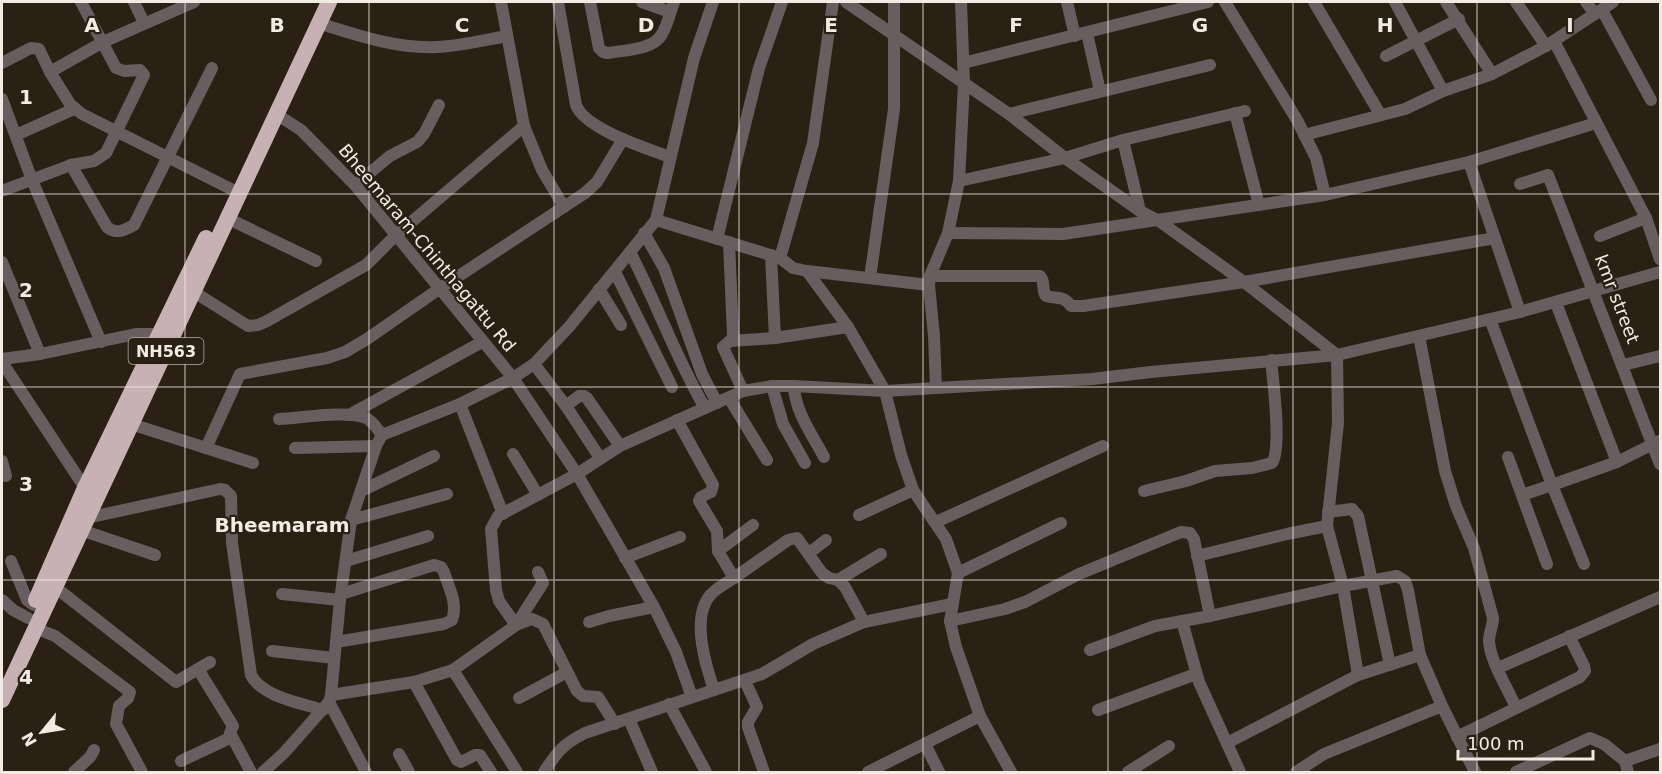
<svg xmlns="http://www.w3.org/2000/svg" width="1662" height="774" viewBox="0 0 1662 774" font-family="'DejaVu Sans',sans-serif">
	<rect width="100%" height="100%" fill="#2a2114"/>
	<g fill="none" stroke-linecap="round" stroke-linejoin="round">
		<!-- minor -->
		<g stroke="#685e60" stroke-width="12">
			<polyline points="134,2 144,23"/>
			<polyline points="501,2 524,126 542,170 564,207"/>
			<path d="M558 2 576 105C585 129 646 148 670 157"/>
			<path d="M590 2 599 48 603 52 608 53C624 50 654 50 662 34 668 24 670 12 674 2"/>
			<polyline points="642,2 670,12"/>
			<polyline points="713,2 694,58 656,220 780,258 793,268 807,271 929,285"/>
			<polyline points="846,2 1009,114 1065,158 1140,211 1159,221 1244,282 1337,355 1338,423 1327,526 1343,586 1210,616 1155,626 1090,650"/>
			<polyline points="1067,2 1075,36"/>
			<polyline points="1225,2 1297,120 1316,158 1325,195"/>
			<polyline points="1314,2 1380,114"/>
			<polyline points="1395,2 1443,91"/>
			<polyline points="1446,2 1492,74 1546,46 1613,2"/>
			<polyline points="1516,2 1546,46"/>
			<polyline points="1586,2 1595,14"/>
			<polyline points="1602,10 1651,100"/>
			<path d="M318 23C356 35 397 49 437 47 460 46 484 40 507 36"/>
			<polyline points="1087,33 1100,91"/>
			<polyline points="1554,41 1646,218 1660,259"/>
			<polyline points="1386,56 1459,19"/>
			<polyline points="2,63 31,48 39,49 50,72 103,42 194,2"/>
			<polyline points="963,63 1208,2"/>
			<polyline points="50,72 70,104 82,114 231,189"/>
			<polyline points="2,99 32,180 101,342"/>
			<polyline points="1235,113 1259,205"/>
			<polyline points="276,114 301,130 355,185 513,378 577,474 654,607 676,652 692,697"/>
			<polyline points="1009,114 1210,65"/>
			<polyline points="16,135 74,109"/>
			<polyline points="1304,135 1405,109 1443,91 1492,74"/>
			<polyline points="1123,140 1140,211"/>
			<polyline points="1469,162 1520,312"/>
			<polyline points="71,165 94,161 106,153 144,75 140,70 124,71 116,68 81,2"/>
			<polyline points="959,181 1065,158 1123,140 1245,111"/>
			<polyline points="1520,184 1548,175 1660,464"/>
			<polyline points="355,185 390,156 417,142 424,134 439,105"/>
			<path d="M2 191 71 165 107 227C116 235 125 230 134 225L212 68"/>
			<polyline points="227,218 316,261"/>
			<polyline points="644,233 664,268 702,374 717,403"/>
			<polyline points="948,233 1063,234 1325,195 1469,162 1596,123"/>
			<polyline points="1600,236 1646,218"/>
			<polyline points="717,239 759,68 782,2"/>
			<polyline points="729,242 733,335 732,339 723,347 743,391"/>
			<path d="M630 252C657 304 676 358 705 408"/>
			<polyline points="771,255 775,338 848,327"/>
			<polyline points="780,258 813,143 833,2"/>
			<polyline points="2,262 40,354"/>
			<polyline points="807,271 848,327 885,391 901,455 913,490 946,539 958,573 950,621 956,647 980,716 1011,772"/>
			<polyline points="615,272 672,387"/>
			<path d="M930 276H1040C1046 282 1041 290 1046 296 1057 299 1063 295 1071 306H1083L1244 282 1495 238"/>
			<polyline points="870,278 894,109 894,2"/>
			<polyline points="599,289 621,325"/>
			<polyline points="194,292 248,326 258,325 267,321 366,265 395,236 524,126"/>
			<polyline points="1556,303 1617,462"/>
			<polyline points="1490,319 1552,485 1617,462 1659,441"/>
			<path d="M1419 336 1445 471 1456 506 1474 548 1493 618C1493 626 1489 633 1489 641 1490 661 1508 689 1516 707"/>
			<polyline points="730,341 775,338"/>
			<polyline points="2,359 40,354 136,334 166,334"/>
			<polyline points="2,362 85,488"/>
			<polyline points="534,364 566,406 600,458"/>
			<polyline points="1623,365 1660,356"/>
			<polyline points="772,386 783,424 805,463"/>
			<path d="M794 386C795 412 812 434 824 457"/>
			<polyline points="936,388 934,336 929,285 930,276 948,233 959,181 964,83 961,2"/>
			<polyline points="729,398 767,460"/>
			<polyline points="460,404 503,514"/>
			<polyline points="566,406 579,396 584,396 587,398 620,446"/>
			<polyline points="349,415 482,342"/>
			<path d="M279 419C301 418 347 410 366 418 373 421 377 429 382 435"/>
			<polyline points="677,420 713,485 711,492 701,497 699,501 717,531 718,551"/>
			<polyline points="131,424 253,463"/>
			<polyline points="206,448 240,374 327,358 345,352 367,339 439,289 585,193 597,182 623,139"/>
			<polyline points="295,448 376,446"/>
			<polyline points="513,454 538,495"/>
			<polyline points="1508,457 1547,564"/>
			<polyline points="2,461 6,476"/>
			<polyline points="361,491 434,456"/>
			<path d="M1144 491 1186 481 1215 471 1252 468 1272 463C1282 448 1273 381 1271 360"/>
			<polyline points="1522,495 1552,485 1584,564"/>
			<polyline points="1328,512 1352,509 1358,516 1390,665"/>
			<polyline points="859,515 913,490"/>
			<path d="M87 518 220 489 225 490 231 496 232 543 251 675C262 697 301 703 323 710"/>
			<polyline points="351,520 447,494"/>
			<polyline points="936,522 1103,446"/>
			<polyline points="81,530 155,555"/>
			<polyline points="809,553 826,540"/>
			<polyline points="1197,556 1287,534 1327,526"/>
			<polyline points="625,558 680,537"/>
			<polyline points="11,561 27,600 34,605"/>
			<polyline points="346,561 428,536"/>
			<polyline points="958,573 1061,523"/>
			<polyline points="734,578 788,540 797,538 822,573 829,578 838,580 845,587 864,622"/>
			<polyline points="838,580 881,554"/>
			<polyline points="55,587 176,682 198,669"/>
			<polyline points="282,594 340,600"/>
			<polyline points="2,600 13,610 28,618"/>
			<polyline points="950,621 1005,609 1025,602 1079,574 1181,532 1190,533 1194,539 1210,616"/>
			<polyline points="1182,621 1199,682 1240,772"/>
			<polyline points="589,622 609,616 654,607"/>
			<polyline points="516,625 532,619 543,624 577,691 583,696 598,697 615,724"/>
			<polyline points="516,625 543,583 538,572"/>
			<polyline points="35,628 55,636 130,692 128,698 119,706 116,724 142,772"/>
			<path d="M336 642 444 624 452 620C458 604 449 588 444 572L441 567 434 565 341 594"/>
			<polyline points="272,651 334,658"/>
			<polyline points="210,662 198,669 233,726 230,733 251,772"/>
			<polyline points="1498,668 1660,597"/>
			<polyline points="453,670 517,772"/>
			<polyline points="1358,675 1343,586 1397,576 1405,581 1408,590 1420,655 1442,706 1475,772"/>
			<polyline points="745,681 757,707 748,722 748,727 764,772"/>
			<polyline points="414,682 457,760 461,762 475,755 480,755 491,772"/>
			<path d="M714 690C706 666 692 622 708 598 714 589 725 584 734 578L718 551 753 525"/>
			<polyline points="331,695 414,682 453,670 516,625 499,601 496,590 491,529 498,516 577,474 620,446 743,391 772,386 794,386 885,391 1092,379 1151,372 1337,355 1520,312 1660,272"/>
			<polyline points="519,698 567,672"/>
			<polyline points="329,702 366,772"/>
			<polyline points="669,704 706,772"/>
			<polyline points="1098,710 1196,674"/>
			<polyline points="629,719 652,772"/>
			<polyline points="1457,737 1580,677 1585,671 1584,666 1569,636"/>
			<polyline points="1227,743 1358,675 1420,655"/>
			<polyline points="925,744 939,772"/>
			<polyline points="399,754 409,772"/>
			<polyline points="181,761 232,737"/>
			<polyline points="1625,761 1660,749"/>
			<polyline points="74,772 90,757 94,750"/>
			<polyline points="263,772 284,753 329,702 331,695 340,600 351,520 376,446 382,435 460,404 513,378 534,364 569,327 656,220"/>
			<path d="M544 772C557 752 563 744 585 733L762 674 813 644 864 622 952 604"/>
			<polyline points="868,772 980,716"/>
			<polyline points="1128,772 1169,746"/>
			<polyline points="1296,772 1324,754 1442,706"/>
			<polyline points="1516,772 1590,738 1604,744 1625,761 1628,772"/>
		</g>
		<!-- highway -->
		<g stroke="#c8b1b5" stroke-width="16">
			<polyline points="36,600 85,488 206,238"/>
			<polyline points="2,700 329,2"/>
		</g>
	</g>
	<!-- grid -->
	<path fill="none" stroke="#f1ebe3" stroke-width="1.5" stroke-opacity="0.55" d="M185 2V772M369 2V772M554 2V772M739 2V772M923 2V772M1108 2V772M1293 2V772M1477 2V772M2 194H1660M2 387H1660M2 580H1660"/>
	<g text-anchor="middle" stroke-width="4.5" stroke-linejoin="round" paint-order="stroke">
		<!-- shield labels -->
		<rect fill="#2a2114" stroke="#b5aea5" stroke-width="1.5" x="128.5" y="338" width="75" height="26" rx="4.5"/>
		<g font-size="16" font-weight="bold" fill="#f1ebe3">
			<text x="166" y="357">NH563</text>
		</g>
		<!-- street labels -->
		<g font-size="18" fill="#f1ebe3" stroke="#2a2114">
			<text transform="translate(427 248) rotate(50)" y="6">Bheemaram-Chinthagattu Rd</text>
			<text transform="translate(1617 299) rotate(69)" y="6">kmr street</text>
		</g>
		<!-- neighbourhood labels -->
		<g font-size="20" font-weight="bold" fill="#f1ebe3" stroke="#2a2114">
			<text x="282" y="532">Bheemaram</text>
		</g>
	</g>
	<g font-size="20" text-anchor="middle" font-weight="bold" fill="#f1ebe3" stroke="#2a2114" stroke-width="4.5" stroke-linejoin="round" paint-order="stroke">
		<text x="92" y="32">A</text>
		<text x="277" y="32">B</text>
		<text x="462" y="32">C</text>
		<text x="646" y="32">D</text>
		<text x="831" y="32">E</text>
		<text x="1016" y="32">F</text>
		<text x="1200" y="32">G</text>
		<text x="1385" y="32">H</text>
		<text x="1570" y="32">I</text>
		<text x="26" y="104">1</text>
		<text x="26" y="297">2</text>
		<text x="26" y="491">3</text>
		<text x="26" y="684">4</text>
	</g>
	<!-- border -->
	<rect width="1662" height="774" fill="none" stroke="#f1ebe3" stroke-width="6"/>
	<!-- north arrow -->
	<g transform="translate(42 732) rotate(240)" stroke="#2a2114" stroke-width="4.5" paint-order="stroke">
	<path d="M0-4.5L10 22L0 15L-10 22Z" fill="#f1ebe3"/>
	<text y="-9" font-size="16" font-weight="bold" text-anchor="middle" fill="#f1ebe3">N</text>
	</g>
	<!-- scale -->
	<path d="M1458 750v9h135v-9" fill="none" stroke="#f1ebe3" stroke-width="3"/>
	<text x="1467" y="750" font-size="18" fill="#f1ebe3" stroke="#2a2114" stroke-width="4.5" paint-order="stroke">100 m</text>
</svg>
